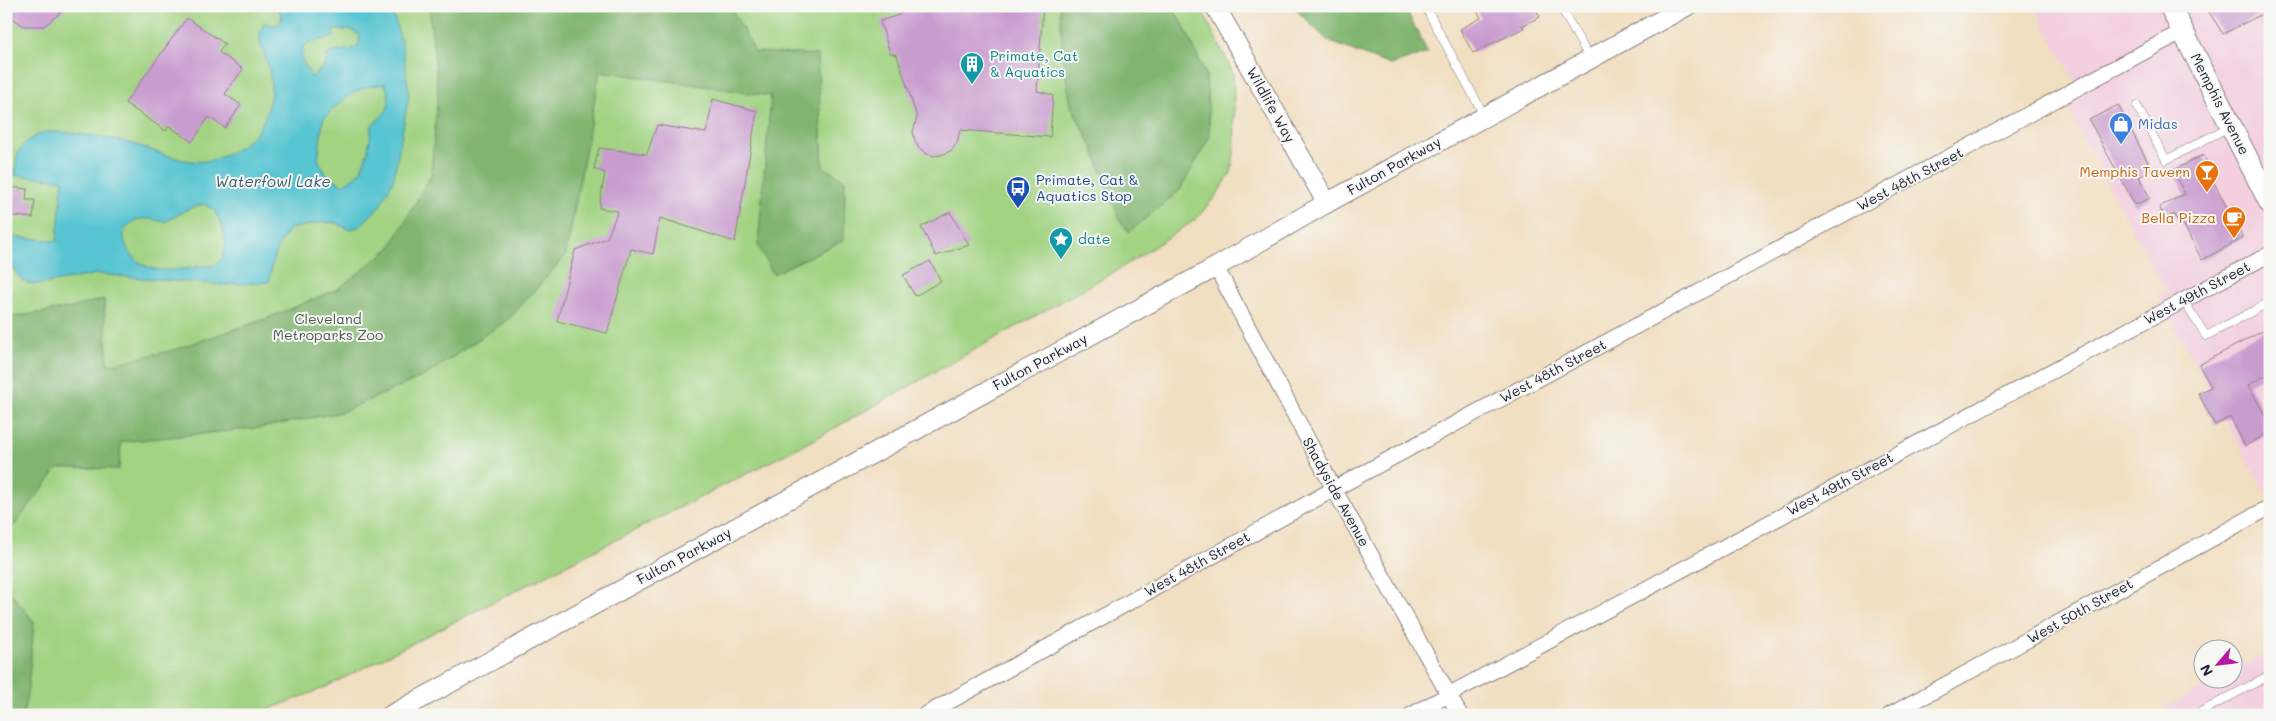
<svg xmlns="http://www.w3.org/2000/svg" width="2276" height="721" viewBox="0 0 2276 721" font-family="Mali,sans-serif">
	<rect width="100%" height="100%" fill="#f6f6f2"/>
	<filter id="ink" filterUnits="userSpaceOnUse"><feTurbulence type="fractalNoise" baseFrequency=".02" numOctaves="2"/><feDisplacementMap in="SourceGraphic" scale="10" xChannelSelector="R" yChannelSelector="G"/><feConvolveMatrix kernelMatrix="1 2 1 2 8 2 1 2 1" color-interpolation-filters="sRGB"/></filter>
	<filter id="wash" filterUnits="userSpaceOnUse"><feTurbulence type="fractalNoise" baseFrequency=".0096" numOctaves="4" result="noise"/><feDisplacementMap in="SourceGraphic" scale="20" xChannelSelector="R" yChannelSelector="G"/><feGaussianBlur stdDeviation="1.12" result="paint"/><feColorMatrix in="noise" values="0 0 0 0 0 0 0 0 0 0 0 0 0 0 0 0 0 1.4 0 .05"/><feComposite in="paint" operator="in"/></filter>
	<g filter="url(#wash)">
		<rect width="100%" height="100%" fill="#f1dfc1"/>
		<!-- built -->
		<g fill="#f3cfe0">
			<polygon points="2034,6 2270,6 2270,502 2158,296 2166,291 2063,101 2080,91"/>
			<polygon points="2270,651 2270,715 2151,715 2218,679 2234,678 2234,670"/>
		</g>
		<!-- green -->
		<polygon fill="#a1d382" stroke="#627a5e" points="6,6 1200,6 1233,73 1235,147 1231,173 1215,197 1195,220 1121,268 815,439 324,688 254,715 6,715"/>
		<!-- forest -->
		<g fill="#80b570" stroke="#516c56">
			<polygon points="429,6 730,6 755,52 817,55 823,167 845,180 844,240 773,274 758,245 771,96 600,71 566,255 510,318 426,375 342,412 259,428 121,442 119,469 58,468 6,536 6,314 12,317 70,308 104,299 108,365 173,350 268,318 338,289 390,248 431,175 438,91"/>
			<polygon points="1060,6 1171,6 1183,24 1206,75 1210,136 1180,190 1129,232 1120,221 1093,148 1071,106 1063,59"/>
			<polygon points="1292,6 1404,6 1428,53 1390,65 1328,41"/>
			<polygon points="6,587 34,622 28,688 23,715 6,715"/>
		</g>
		<!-- water -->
		<path fill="#59c5d2" stroke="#3e7486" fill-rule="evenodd" d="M276 6H387L395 20 403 49 409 95 393 181 379 207 359 227 348 229 336 223 323 222 289 229C276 246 272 261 269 282L222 285 97 274 42 284 27 283 18 276 12 265 14 237 57 241 63 180 15 175C16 169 16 161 17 156 20 146 32 136 42 133 57 129 108 138 125 142 153 148 182 167 213 160 227 156 246 144 255 134 269 116 274 92 269 69 265 50 254 43 264 23L272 25 279 24 282 19 280 11ZM333 30H351L360 35 358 47C349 51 335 50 327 55 326 67 321 71 311 77L302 60V48L308 43 334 37ZM385 84C393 105 389 111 372 125L368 151 360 173 343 185 326 174 318 159 323 119 341 101 358 90 370 86ZM204 204 215 211 223 228 226 243 222 258 215 266C194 265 166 276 146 266 130 259 112 232 134 221 144 216 155 220 165 222L190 208Z"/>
		<g id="blocks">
			<!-- building -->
			<g fill="#c99ccf">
				<polygon points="6,6 69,6 44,26 24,26 6,14"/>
				<polygon points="905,6 1043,6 1037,91 1053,95 1050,137 960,130 957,143 952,150 944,154 935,156 927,154 919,148 915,141 913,132 917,117 897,55 890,53 880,21 899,15"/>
				<polygon points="1475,6 1534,6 1540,17 1522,26 1524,28 1473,53 1460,29 1481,18"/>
				<polygon points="2221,6 2270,6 2270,10 2223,34 2209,12"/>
				<polygon points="187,18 225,44 219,52 243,69 225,94 241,105 225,128 209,117 192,142 169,126 166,131 125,103"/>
				<polygon points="713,99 757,111 735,242 660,218 653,254 631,249 607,333 557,321 575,250 607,238 618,211 599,208 605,173 594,169 599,148 647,154 657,125 706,133"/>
				<polygon points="2118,105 2152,170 2139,177 2150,198 2135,205 2089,120"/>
				<polygon points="2203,155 2214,175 2211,177 2243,238 2202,260 2182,222 2179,223 2174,214 2166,219 2159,207 2185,194 2173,171"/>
				<polygon points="8,187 27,189 26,200 35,200 33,218 6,215"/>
				<polygon points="950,212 969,245 936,256 921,227"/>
				<polygon points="930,261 941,281 915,296 903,275"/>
				<polygon points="2270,327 2270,373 2248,385 2265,415 2270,412 2270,432 2245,446 2230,417 2215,425 2198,393 2211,387 2199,365"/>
			</g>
		</g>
	</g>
	<g filter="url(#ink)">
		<use href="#blocks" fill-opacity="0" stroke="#8a807e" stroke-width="1"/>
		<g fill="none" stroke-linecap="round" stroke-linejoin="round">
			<!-- service casing -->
			<g stroke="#8a807e" stroke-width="9">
				<g id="service">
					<polyline points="1425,6 1485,117"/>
					<polyline points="1560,6 1590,59"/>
					<polyline points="2137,106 2166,160 2229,127"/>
					<polyline points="2183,300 2206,336 2270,302"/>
					<polyline points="2195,715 2270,675"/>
				</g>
			</g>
			<!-- minor casing -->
			<g stroke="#8a807e" stroke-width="17">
				<g id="minor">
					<polyline points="1216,267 1334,489 1460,715"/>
					<polyline points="925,715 1334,489 2183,31"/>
					<polyline points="1411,715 2270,254"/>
					<polyline points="1890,715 2270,507"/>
				</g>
			</g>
			<!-- tertiary casing -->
			<g stroke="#8a807e" stroke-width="21">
				<g id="tertiary">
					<polyline points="1215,6 1327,203"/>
					<polyline points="391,715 1216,267 1327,203 1687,6"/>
				</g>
			</g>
			<!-- secondary casing -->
			<g stroke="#8a807e" stroke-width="23">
				<polyline id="secondary" points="2170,6 2270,203"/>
			</g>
			<!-- service -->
			<use href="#service" stroke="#fff" stroke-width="8"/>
			<!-- minor -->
			<use href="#minor" stroke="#fff" stroke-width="15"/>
			<!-- tertiary -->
			<use href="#tertiary" stroke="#fff" stroke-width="19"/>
			<!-- secondary -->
			<use href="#secondary" stroke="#fff" stroke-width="21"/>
		</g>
	</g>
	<!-- icons -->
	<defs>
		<g id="building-pin" transform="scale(1.25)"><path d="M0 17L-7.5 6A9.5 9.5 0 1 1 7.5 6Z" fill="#0f9aa8" stroke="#f6f6f2"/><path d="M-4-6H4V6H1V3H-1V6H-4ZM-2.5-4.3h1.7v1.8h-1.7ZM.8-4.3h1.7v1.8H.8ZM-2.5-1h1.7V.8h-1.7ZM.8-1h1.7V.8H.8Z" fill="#fff"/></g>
		<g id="shop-pin" transform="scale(1.25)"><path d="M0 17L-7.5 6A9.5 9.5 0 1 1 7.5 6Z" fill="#3f7fe0" stroke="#f6f6f2"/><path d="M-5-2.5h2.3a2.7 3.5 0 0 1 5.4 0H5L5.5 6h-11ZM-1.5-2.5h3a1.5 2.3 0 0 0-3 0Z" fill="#fff"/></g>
		<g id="bar-pin" transform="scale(1.25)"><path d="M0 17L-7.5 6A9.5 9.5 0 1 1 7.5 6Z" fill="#e8710a" stroke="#f6f6f2"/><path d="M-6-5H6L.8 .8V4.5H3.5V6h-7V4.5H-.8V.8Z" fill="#fff"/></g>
		<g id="bus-pin" transform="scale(1.25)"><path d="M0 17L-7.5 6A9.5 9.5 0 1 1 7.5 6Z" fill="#1a4fb4" stroke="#f6f6f2"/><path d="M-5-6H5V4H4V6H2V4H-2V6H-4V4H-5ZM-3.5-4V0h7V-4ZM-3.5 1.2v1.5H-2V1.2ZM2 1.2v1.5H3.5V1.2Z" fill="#fff"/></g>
		<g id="cafe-pin" transform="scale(1.25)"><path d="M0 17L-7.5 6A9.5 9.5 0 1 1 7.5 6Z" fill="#e8710a" stroke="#f6f6f2"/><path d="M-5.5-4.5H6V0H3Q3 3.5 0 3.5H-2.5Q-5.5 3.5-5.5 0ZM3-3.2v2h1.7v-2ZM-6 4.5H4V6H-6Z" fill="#fff"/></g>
		<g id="sight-pin" transform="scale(1.25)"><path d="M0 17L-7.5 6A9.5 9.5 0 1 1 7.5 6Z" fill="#0f9aa8" stroke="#f6f6f2"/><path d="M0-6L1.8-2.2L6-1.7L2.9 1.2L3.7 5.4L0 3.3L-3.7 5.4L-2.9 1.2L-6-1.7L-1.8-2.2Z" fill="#fff"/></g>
	</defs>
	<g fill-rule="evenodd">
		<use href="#building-pin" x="972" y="64"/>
		<use href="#shop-pin" x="2121" y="124"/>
		<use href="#bar-pin" x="2207" y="172"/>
		<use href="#bus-pin" x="1018" y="188"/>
		<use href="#cafe-pin" x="2234" y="218"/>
		<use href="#sight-pin" x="1061" y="239"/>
	</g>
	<g text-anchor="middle" stroke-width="4" stroke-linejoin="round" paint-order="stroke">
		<!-- culture labels -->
		<g font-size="14" fill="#0d838f" stroke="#f6f6f2" text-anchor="start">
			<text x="990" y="61">Primate, Cat<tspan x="990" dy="16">&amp; Aquatics</tspan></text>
			<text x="1078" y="244">date</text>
		</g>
		<!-- street labels -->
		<g font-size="14" fill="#22223b" stroke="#f6f6f2">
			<text transform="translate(2220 104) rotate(63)" y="5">Memphis Avenue</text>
			<text transform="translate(1271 105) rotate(61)" y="5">Wildlife Way</text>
			<text transform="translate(1394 166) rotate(-29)" y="5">Fulton Parkway</text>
			<text transform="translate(1910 179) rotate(-28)" y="5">West 48th Street</text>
			<text transform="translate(2197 293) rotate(-28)" y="5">West 49th Street</text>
			<text transform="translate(1040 362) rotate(-28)" y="5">Fulton Parkway</text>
			<text transform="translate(1553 371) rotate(-28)" y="5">West 48th Street</text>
			<text transform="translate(1840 484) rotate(-28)" y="5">West 49th Street</text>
			<text transform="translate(1336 492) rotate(61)" y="5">Shadyside Avenue</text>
			<text transform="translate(684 556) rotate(-28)" y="5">Fulton Parkway</text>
			<text transform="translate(1197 564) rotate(-29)" y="5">West 48th Street</text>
			<text transform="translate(2080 611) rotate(-29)" y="5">West 50th Street</text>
		</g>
		<!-- shop labels -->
		<g font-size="14" fill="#366cbe" stroke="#f6f6f2" text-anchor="start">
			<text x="2138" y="129">Midas</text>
		</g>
		<!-- food labels -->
		<g font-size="14" fill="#c56008" stroke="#f6f6f2" text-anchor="end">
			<text x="2190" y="177">Memphis Tavern</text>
			<text x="2216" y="223">Bella Pizza</text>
		</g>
		<!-- transit labels -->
		<g font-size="14" fill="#164399" stroke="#f6f6f2" text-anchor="start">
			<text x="1036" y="185">Primate, Cat &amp;<tspan x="1036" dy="16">Aquatics Stop</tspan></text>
		</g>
		<!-- park labels -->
		<g font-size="14" fill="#485750" stroke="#f6f6f2">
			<text x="328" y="324">Cleveland<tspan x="328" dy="16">Metroparks Zoo</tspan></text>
		</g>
		<!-- water labels -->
		<g font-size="15" font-style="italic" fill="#355b70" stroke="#f6f6f2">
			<text x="273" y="187">Waterfowl Lake</text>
		</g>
	</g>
	<!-- margin -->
	<rect width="2276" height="721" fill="none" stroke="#f6f6f2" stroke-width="25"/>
	<!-- north arrow -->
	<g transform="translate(2218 664) rotate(242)"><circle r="24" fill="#f6f6f2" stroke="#a1a1a9"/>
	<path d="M0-4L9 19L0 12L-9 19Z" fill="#b5179e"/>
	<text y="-8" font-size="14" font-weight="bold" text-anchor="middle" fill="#22223b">N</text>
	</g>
</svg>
